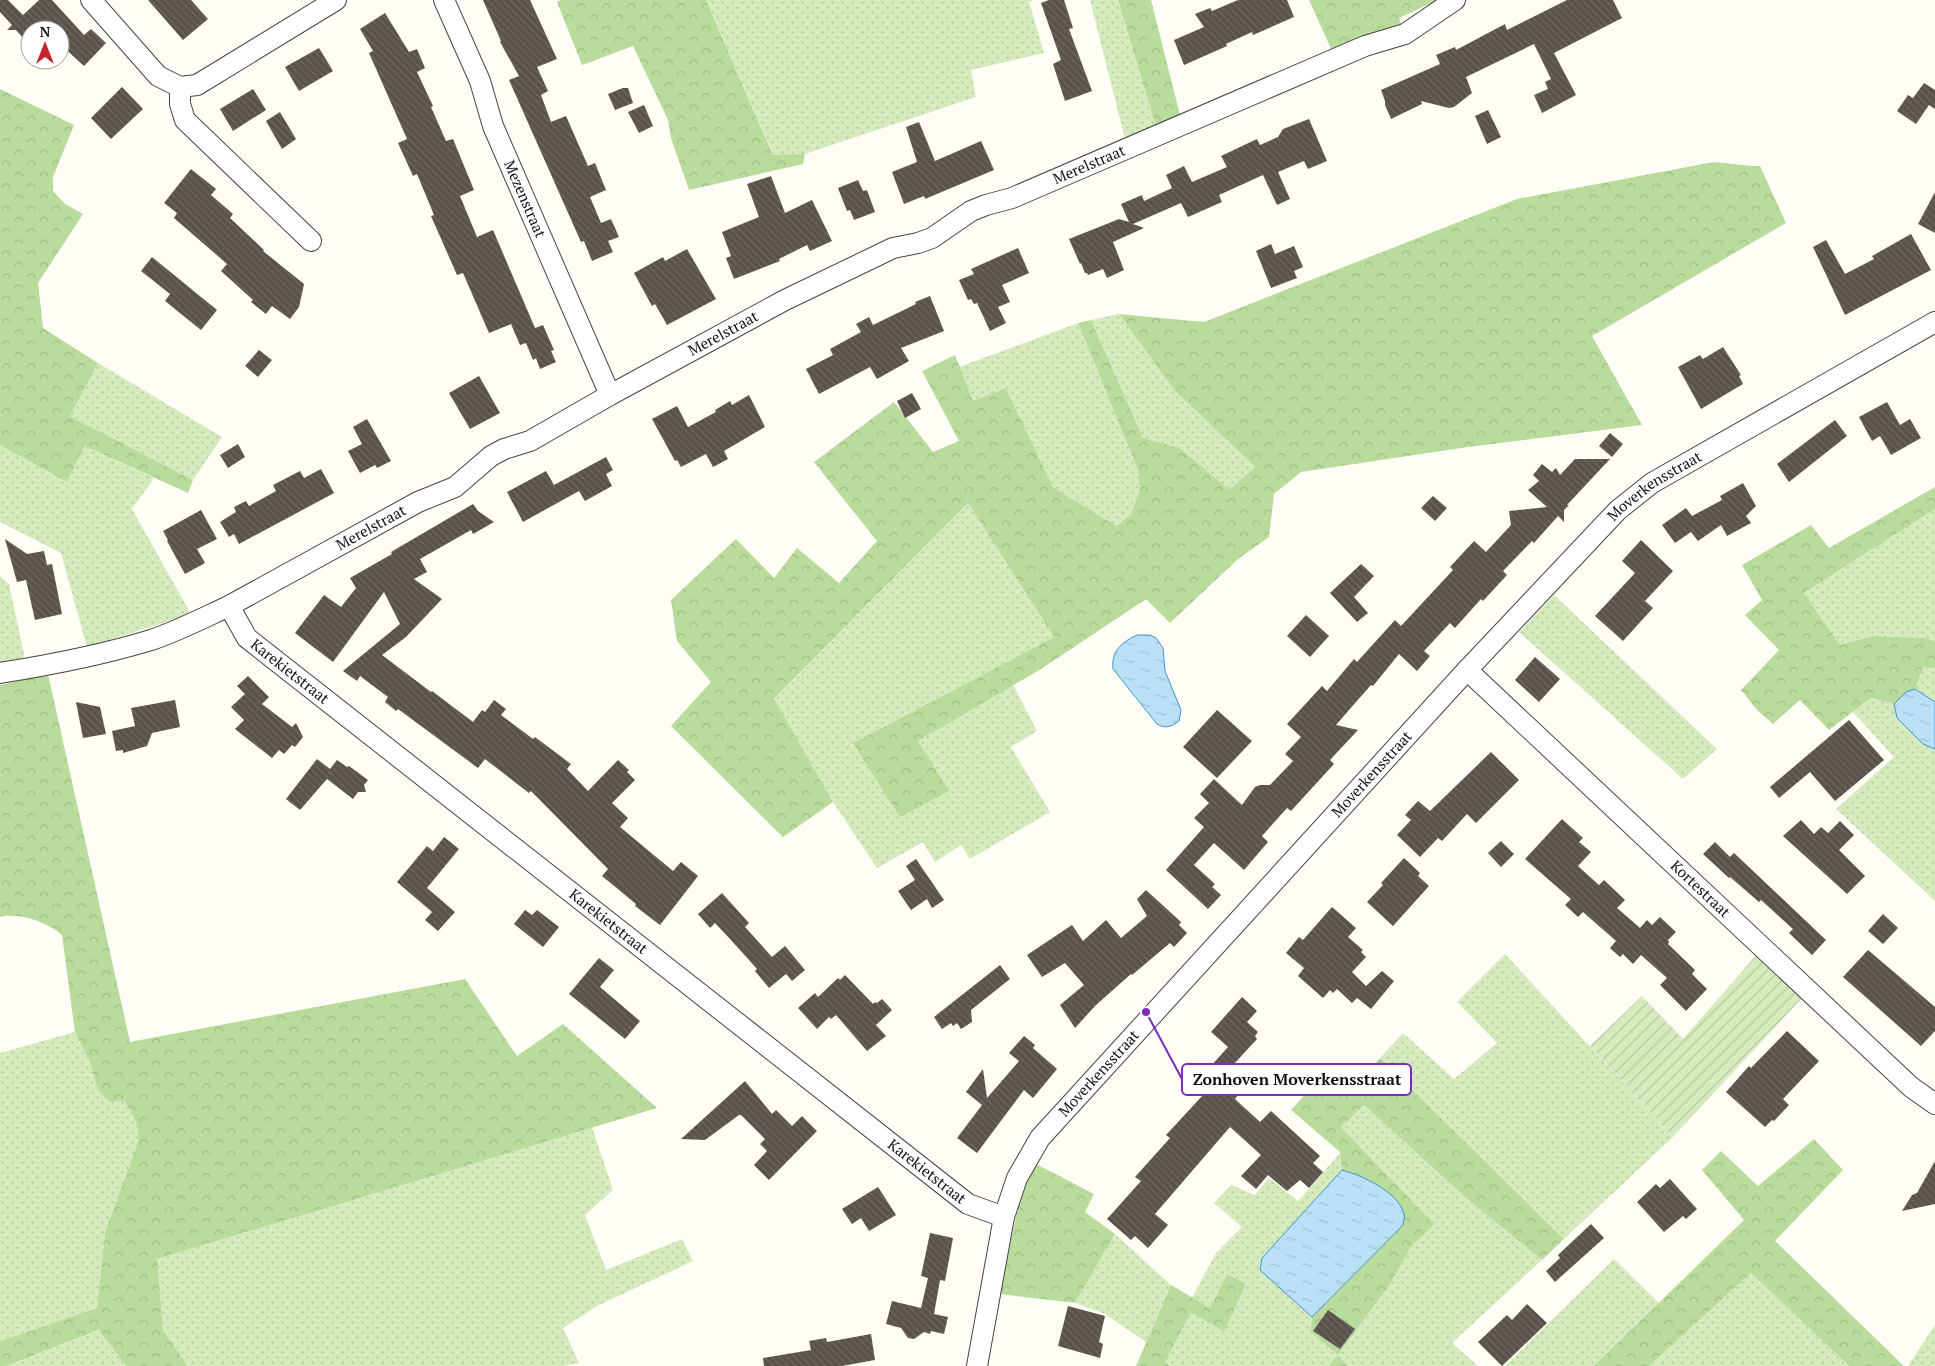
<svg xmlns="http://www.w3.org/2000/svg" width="1935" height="1366" viewBox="0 0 1935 1366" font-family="'PT Serif',serif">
	<defs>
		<pattern id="grass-dots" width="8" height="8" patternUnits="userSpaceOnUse" patternTransform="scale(1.25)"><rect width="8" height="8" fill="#d5ebbd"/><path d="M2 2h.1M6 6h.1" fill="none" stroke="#b6c8a1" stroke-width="1.8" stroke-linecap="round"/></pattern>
		<pattern id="forest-crowns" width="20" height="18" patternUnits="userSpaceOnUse" patternTransform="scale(1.25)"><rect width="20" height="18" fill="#b9dc9c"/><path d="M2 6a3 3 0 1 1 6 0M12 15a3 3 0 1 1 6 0" fill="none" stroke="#9ebc85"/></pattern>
		<pattern id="garden-furrows" width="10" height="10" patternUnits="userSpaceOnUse" patternTransform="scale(1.25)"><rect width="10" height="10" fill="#d5ebbd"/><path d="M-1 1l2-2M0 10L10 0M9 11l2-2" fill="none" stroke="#b6c8a1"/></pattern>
		<pattern id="water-ripples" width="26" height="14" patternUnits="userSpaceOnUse" patternTransform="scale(1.25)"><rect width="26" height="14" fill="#b9e0f7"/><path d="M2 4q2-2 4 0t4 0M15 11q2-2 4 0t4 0" fill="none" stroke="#9ebfd3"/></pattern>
		<pattern id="building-back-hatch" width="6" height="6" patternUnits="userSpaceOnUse" patternTransform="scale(1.25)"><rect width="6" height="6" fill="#5a524d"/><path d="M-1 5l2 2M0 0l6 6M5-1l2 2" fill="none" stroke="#6d6662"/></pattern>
	</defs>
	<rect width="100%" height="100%" fill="#fffdf5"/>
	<!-- grass -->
	<g fill="url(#grass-dots)">
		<polygon points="706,0 1034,0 1029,2 1044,53 971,70 976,97 805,154 774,156"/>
		<polygon points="1090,0 1118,0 1156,127 1125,139"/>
		<polygon points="1119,314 1175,391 1255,467 1229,491 1180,448 1143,438 1091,320"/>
		<polygon points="1078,323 1138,470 1140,490 1131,514 1115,526 1053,487 1006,388 973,401 959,367"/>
		<polygon points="98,363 222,437 193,480 70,416"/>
		<polygon points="0,445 65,482 85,446 154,478 132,509 191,614 87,647 61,553 0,522"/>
		<polygon points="968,503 1054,637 853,743 918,741 1013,685 1037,731 1011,747 1050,812 970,859 961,845 935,862 923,842 877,868 833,802 774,700"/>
		<polygon points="1935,509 1935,641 1925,638 1872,636 1840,645 1804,593"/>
		<polygon points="0,576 9,584 22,645 24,655 23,663 0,665"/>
		<polygon points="1554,595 1717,749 1683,779 1519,632"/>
		<polygon points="1923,666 1935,668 1935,702 1915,689"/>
		<polygon points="1871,698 1894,704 1898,718 1923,744 1935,749 1935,901 1836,809 1894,757 1853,712"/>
		<polygon points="1505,954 1673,1137 1564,1239 1380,1058 1403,1033 1454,1079 1497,1043 1457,1002"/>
		<polygon points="75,1032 91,1065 97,1089 124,1100 136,1122 139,1139 105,1232 97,1308 0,1341 0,1053"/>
		<polygon points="1364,1105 1466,1198 1542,1260 1452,1343 1478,1366 1348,1366 1338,1355 1328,1366 1170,1366 1165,1362 1191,1311 1223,1332 1246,1285 1227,1274 1210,1308 1192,1298 1216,1253 1242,1227 1214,1203 1231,1185 1255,1195 1269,1178 1298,1201 1341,1152 1342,1170 1262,1258 1260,1270 1312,1317 1310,1332 1338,1355 1389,1286 1411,1247 1433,1224 1341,1127"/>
		<polygon points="592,1127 613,1190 585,1215 606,1270 682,1239 693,1261 599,1305 563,1328 579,1363 564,1366 188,1366 163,1330 156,1259"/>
		<polygon points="1115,1234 1171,1285 1146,1342 1103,1313 1075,1303"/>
		<polygon points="1614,1259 1659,1303 1594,1366 1505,1366"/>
		<polygon points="1751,1273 1849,1366 1649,1366"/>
		<polygon points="1935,1325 1935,1366 1908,1366"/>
		<polygon points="100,1330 126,1366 6,1366"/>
	</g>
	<!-- forest -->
	<g fill="url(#forest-crowns)">
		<polygon points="561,0 706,0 773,155 805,154 803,164 689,190 671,138 668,120 633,46 582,65 557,2"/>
		<polygon points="1118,0 1151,0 1180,115 1156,127"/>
		<polygon points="1309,0 1438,0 1399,18 1402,26 1333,53"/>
		<polygon points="0,89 74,125 53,177 53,191 65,204 83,214 38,283 43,328 98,363 70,416 193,480 188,493 85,446 66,482 0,445"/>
		<polygon points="1714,162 1753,166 1760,166 1786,223 1592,336 1642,425 1468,447 1301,472 1274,494 1269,537 1238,559 1170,623 1146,599 1041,669 918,741 949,791 900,817 853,743 1054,637 968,503 774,699 833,802 783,837 671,726 711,682 677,641 671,600 736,539 774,578 797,548 839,583 877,541 814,462 894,402 933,452 959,441 922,371 955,355 973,401 1006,388 1053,487 1116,526 1131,514 1140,490 1138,470 1078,323 1091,320 1143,438 1180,448 1229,490 1255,467 1175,391 1119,314 1204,322 1517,199"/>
		<polygon points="1935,487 1935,509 1804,593 1840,645 1872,636 1925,638 1935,641 1935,668 1923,667 1915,689 1906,692 1894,704 1871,698 1829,730 1800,700 1773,724 1757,710 1741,690 1779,650 1745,615 1762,600 1742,565 1811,525 1829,548"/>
		<path d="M48 674 130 1042 465 979 517 1056 563 1024 657 1108 157 1259 163 1330 188 1366H126L99 1330 6 1366H0V1341L97 1308 105 1232 139 1139 136 1122 124 1100 110 1102 97 1089 91 1065 75 1032 62 935C47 922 20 912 0 917V685Z"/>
		<polygon points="1380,1058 1564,1239 1542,1260 1466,1198 1364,1105 1341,1127 1434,1224 1411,1247 1389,1286 1338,1355 1348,1366 1328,1366 1338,1355 1310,1332 1312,1317 1403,1225 1358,1175 1342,1170 1340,1152 1291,1110 1326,1071 1351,1093"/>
		<polygon points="1814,1139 1843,1170 1775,1241 1904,1366 1849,1366 1751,1273 1649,1366 1594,1366 1744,1220 1702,1170 1721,1151 1758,1186"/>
		<polygon points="1036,1164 1094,1194 1085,1212 1115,1234 1075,1303 999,1294 1021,1195"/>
		<polygon points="1227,1274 1246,1284 1224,1332 1191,1312 1165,1362 1170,1366 1136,1366 1171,1285 1210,1308"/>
	</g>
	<!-- garden -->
	<polygon fill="url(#garden-furrows)" points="1758,953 1804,996 1673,1137 1590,1046 1642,996 1683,1039"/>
	<!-- water -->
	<g fill="url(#water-ripples)" stroke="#3f96cf">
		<path d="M1137 635H1150L1156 638 1163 648 1165 671 1181 710 1179 721C1171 727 1166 729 1157 724L1113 669C1111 651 1122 642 1137 635Z"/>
		<polygon points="1915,689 1935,702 1935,749 1923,744 1897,718 1894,704 1906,692"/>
		<path d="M1342 1170C1361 1175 1399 1192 1404 1214 1405 1217 1403 1222 1403 1225L1312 1317 1260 1270 1262 1258Z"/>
	</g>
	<!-- building -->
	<g fill="url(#building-back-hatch)">
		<polygon points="0,0 8,0 23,15 39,0 52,0 84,35 91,29 106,43 84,66 60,44 60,30 30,30 30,46 16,30 7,30 12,25 0,12"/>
		<polygon points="148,0 191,0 208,19 183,40"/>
		<polygon points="483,0 530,0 557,59 537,67 548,91 541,95 551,122 566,116 588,166 595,163 606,190 590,197 601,223 611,219 619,237 608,241 613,252 592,261 584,241 581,242 509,80 519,76 500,42 501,41"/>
		<polygon points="1049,0 1064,0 1073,28 1069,29 1092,91 1065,101 1053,64 1061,60 1041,3"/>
		<polygon points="1238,0 1287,0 1294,17 1253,35 1252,32 1226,44 1227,46 1184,65 1174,40 1204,27 1195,14 1210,8 1212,11"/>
		<polygon points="1567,0 1613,0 1622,18 1554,53 1576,95 1542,113 1534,95 1548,89 1545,82 1551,79 1534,44 1466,77 1472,93 1454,107 1449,108 1421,101 1422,104 1391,119 1385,105 1385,101 1381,90 1440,64 1436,55 1455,47 1456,50 1505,24 1507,30"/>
		<polygon points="385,13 409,52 417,49 425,68 417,72 433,106 431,107 446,141 453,139 474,190 460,196 477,237 493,230 535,328 543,325 554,350 551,351 556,362 540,369 536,358 533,360 526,343 520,345 511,324 489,333 463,273 457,275 431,216 434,215 417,174 413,176 398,143 407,139 369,53 373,51 360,29"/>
		<polygon points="319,48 333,71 299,91 285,67"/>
		<polygon points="1924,83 1935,90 1935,109 1929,105 1916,124 1897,111 1908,95 1913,98"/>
		<polygon points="122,87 143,109 111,139 91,118"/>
		<polygon points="623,88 628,88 633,103 615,110 608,94"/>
		<polygon points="253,89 266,110 233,131 220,109"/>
		<polygon points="644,105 653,126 639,133 628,112"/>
		<polygon points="1488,110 1501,137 1487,144 1475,116"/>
		<polygon points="280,112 296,139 282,149 266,121"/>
		<polygon points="1309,119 1327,161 1308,169 1304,161 1278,172 1290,199 1277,205 1263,175 1219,195 1222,202 1188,217 1181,203 1133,224 1144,228 1113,242 1124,270 1107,278 1103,269 1088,275 1087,273 1085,273 1081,263 1080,264 1069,239 1119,219 1129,222 1121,204 1142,195 1144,201 1172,188 1166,175 1184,166 1192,182 1227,167 1221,156 1257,139 1260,145 1278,137 1283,129"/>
		<polygon points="919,122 935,161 981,141 994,170 925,199 924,196 904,204 892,172 917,162 906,127"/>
		<polygon points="191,169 216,189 211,195 233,214 230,218 264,250 263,251 304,284 299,307 290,319 272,306 266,314 251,302 253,300 221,271 227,264 174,218 177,213 164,203"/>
		<polygon points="771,176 785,213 812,200 832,241 810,251 807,245 779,259 780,261 734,279 726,258 731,256 722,232 759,217 747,184"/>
		<polygon points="858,180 863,191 867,190 875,212 854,220 850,210 847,211 838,188"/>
		<polygon points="1935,192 1935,233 1918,224"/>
		<polygon points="1911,234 1931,270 1845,315 1813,247 1826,240 1845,274 1874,259 1872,256"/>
		<polygon points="1271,244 1275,254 1294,246 1303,267 1294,271 1297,278 1271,288 1256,251"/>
		<polygon points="1018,248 1029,273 1002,285 1010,302 998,307 1006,323 990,331 977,303 974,304 971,299 968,300 959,280 974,274 971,269"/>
		<polygon points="687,249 716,299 667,325 655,304 652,306 634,273 663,257 665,261"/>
		<polygon points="152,257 217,310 201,330 165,301 170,294 141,271"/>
		<polygon points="930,296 944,331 901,348 909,361 877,379 870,367 819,394 806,369 833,355 830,349 861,332 856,324 869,317 873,325 916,304 915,302"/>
		<polygon points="1723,347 1741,375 1739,376 1743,384 1701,409 1678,367 1700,355 1703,359"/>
		<polygon points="259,350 272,360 258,377 245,366"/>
		<polygon points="479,376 500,413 470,429 449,393"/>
		<polygon points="912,393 921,409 905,418 897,401"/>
		<polygon points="749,395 765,427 724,451 728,459 713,467 706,454 681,467 677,460 675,461 652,419 677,406 688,427 716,412 715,410 730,401 732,405"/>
		<polygon points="1887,402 1900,425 1910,419 1921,438 1891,455 1880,436 1872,441 1859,417"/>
		<polygon points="367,419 391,461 377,468 375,465 360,473 348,451 362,444 353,427"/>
		<polygon points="1835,420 1847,436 1789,482 1777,464"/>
		<polygon points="1610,433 1623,444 1612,457 1599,446"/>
		<polygon points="238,444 245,457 228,468 220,455"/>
		<polygon points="606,457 613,470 606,474 612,486 585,501 579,491 523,522 507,492 546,471 554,485"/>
		<polygon points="1575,459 1610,459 1567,505 1569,505 1564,510 1564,522 1558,516 1534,543 1532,541 1503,571 1507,575 1483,601 1481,599 1455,628 1450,623 1424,651 1430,656 1417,671 1399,654 1373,686 1371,685 1349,710 1336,725 1358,730 1330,760 1334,764 1291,811 1287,808 1262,836 1268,842 1244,870 1214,843 1194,865 1215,884 1212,887 1221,895 1208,909 1166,870 1204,827 1194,818 1209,803 1200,794 1214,779 1242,805 1255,787 1260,785 1270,785 1293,761 1285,754 1301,737 1287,724 1322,686 1327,691 1354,659 1357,662 1395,620 1401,626 1453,570 1450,567 1474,541 1486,552 1511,525 1509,511 1547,507 1528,490 1539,481 1533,475 1542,464 1552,472 1556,468 1560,475"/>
		<polygon points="321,469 334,493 239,544 234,534 229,537 220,522 236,512 234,507 246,501 249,506 276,491 273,485 300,471 304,478"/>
		<polygon points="1743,483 1756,506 1746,516 1751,523 1727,536 1721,525 1698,541 1691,532 1675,543 1662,525 1686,508 1692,516 1722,500 1720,496"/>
		<polygon points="1433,496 1447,508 1435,521 1421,508"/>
		<polygon points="473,504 478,511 494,522 473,534 471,530 420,559 427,572 414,579 442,599 406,637 382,655 431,692 432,691 473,722 482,710 485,712 494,700 506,709 501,715 533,739 535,737 571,764 567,769 588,791 618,760 629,770 627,772 635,780 612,803 628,818 620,827 673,871 681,862 698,876 660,925 635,906 636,904 602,876 608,869 531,791 529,793 485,759 478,768 398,709 396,711 385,702 388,697 360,676 357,681 343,671 400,624 384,592 333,662 295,633 324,595 341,607 356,588 350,578 392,554 391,552"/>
		<polygon points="201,510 217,539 197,549 205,563 185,574 167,541 168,540 163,531"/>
		<polygon points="5,539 27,554 44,551 47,565 52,564 62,614 35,620 26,580 17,582"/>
		<polygon points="1641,540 1673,571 1645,601 1653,608 1623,641 1595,616 1635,573 1622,561"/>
		<polygon points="1361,564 1374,576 1354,597 1368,613 1357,622 1330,593"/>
		<polygon points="1306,615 1329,636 1310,657 1287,636"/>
		<polygon points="1535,657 1560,679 1539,702 1515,680"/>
		<polygon points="248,676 269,697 262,704 292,727 296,723 303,737 295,747 292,745 284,754 279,750 272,758 235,729 244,720 231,707 245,694 237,686"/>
		<polygon points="175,700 180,727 152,733 147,746 123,753 123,750 116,751 112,731 135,726 131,708"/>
		<polygon points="76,702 100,707 106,734 83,738"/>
		<polygon points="1217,710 1252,741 1217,778 1183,747"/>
		<polygon points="1849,720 1884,760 1835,801 1810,772 1779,798 1770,787"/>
		<polygon points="1491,752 1519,780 1476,823 1467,814 1442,841 1438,838 1420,857 1397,835 1411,820 1405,815 1418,801 1430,811"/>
		<polygon points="317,759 330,769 337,760 347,767 349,766 368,780 364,785 366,792 358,792 353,799 327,779 300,810 286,799"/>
		<polygon points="1562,819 1583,838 1579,842 1591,852 1578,866 1599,885 1604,880 1625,900 1617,908 1640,928 1647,920 1652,925 1660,917 1676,932 1668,940 1669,942 1668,944 1695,970 1692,974 1707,989 1686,1011 1660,985 1667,978 1641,955 1633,964 1623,954 1620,957 1610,948 1616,941 1583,912 1578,917 1565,905 1571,899 1525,859"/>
		<polygon points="1801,820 1814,834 1821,827 1828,833 1840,821 1854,835 1839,850 1865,876 1847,894 1783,836"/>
		<polygon points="444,837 459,849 427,888 455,912 438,931 425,920 432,912 397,882 427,846 433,851"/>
		<polygon points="1501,841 1514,854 1501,867 1488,853"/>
		<polygon points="1715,842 1730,857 1734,853 1826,940 1812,955 1789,933 1793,929 1761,900 1759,902 1730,877 1729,878 1703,854"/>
		<polygon points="1404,858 1420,873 1418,876 1429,886 1393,926 1367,902 1383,885 1381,883"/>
		<polygon points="916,859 944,900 932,908 927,899 911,910 898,891 915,880 906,866"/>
		<polygon points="1146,890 1181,922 1179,925 1187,933 1174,947 1170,943 1132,975 1131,974 1096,1005 1075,1028 1060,1005 1084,985 1065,963 1042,977 1027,955 1072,925 1083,941 1106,920 1121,938 1147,916 1137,899"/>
		<polygon points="722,893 749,923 745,927 772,957 785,946 805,970 792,981 786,974 769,988 755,971 757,969 730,939 715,923 710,928 698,914"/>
		<polygon points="1332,907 1356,928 1348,937 1363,950 1361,952 1366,957 1352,972 1366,986 1382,971 1394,981 1371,1009 1357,998 1352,1003 1337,989 1333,993 1330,990 1323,998 1298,976 1304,968 1286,953 1299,937 1303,940"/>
		<polygon points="525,910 532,915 537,910 559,927 543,947 514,924"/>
		<polygon points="1883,914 1898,928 1883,944 1868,931"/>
		<polygon points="1868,950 1935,1007 1935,1031 1921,1046 1843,977"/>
		<polygon points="599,958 614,970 600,987 640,1021 625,1039 569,994"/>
		<polygon points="1000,965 1010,979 971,1010 972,1022 961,1029 957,1023 953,1026 951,1023 942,1029 934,1017"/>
		<polygon points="845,975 873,1004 875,1002 877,1003 882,999 892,1010 876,1025 886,1036 867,1051 836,1015 831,1019 829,1017 817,1029 798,1008 815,993 818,997 838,978 840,980"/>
		<polygon points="1242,997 1257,1011 1247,1022 1258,1032 1255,1036 1257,1039 1222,1077 1232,1086 1230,1088 1238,1095 1235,1099 1260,1122 1271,1111 1320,1156 1313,1163 1323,1172 1309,1188 1300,1180 1287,1191 1268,1175 1256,1189 1241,1176 1261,1155 1230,1127 1155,1214 1168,1225 1148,1248 1135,1236 1131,1240 1107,1219 1141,1181 1135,1177 1170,1138 1166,1135 1203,1095 1193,1086 1228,1047 1211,1032"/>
		<polygon points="1787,1031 1819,1061 1783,1099 1789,1105 1774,1121 1772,1120 1765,1127 1726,1092 1749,1066 1751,1068"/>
		<polygon points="1024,1036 1035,1045 1033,1048 1057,1069 1033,1098 1024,1090 977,1153 957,1138 982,1105 966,1092 983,1069 987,1098 1019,1061 1009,1053"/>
		<polygon points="745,1081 772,1114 776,1110 792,1126 802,1116 817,1131 769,1180 754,1165 767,1151 760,1144 765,1139 741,1115 739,1115 705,1140 681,1139"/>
		<polygon points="1935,1161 1935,1204 1902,1211 1912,1195 1917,1193"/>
		<polygon points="1670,1179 1697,1209 1686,1219 1683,1216 1664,1232 1637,1202 1656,1184 1660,1188"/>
		<polygon points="878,1187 896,1215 869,1231 861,1218 852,1224 842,1209"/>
		<polygon points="1591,1224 1604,1238 1555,1282 1546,1271 1560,1258 1558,1255"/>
		<polygon points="930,1233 953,1238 945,1281 940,1280 934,1314 948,1317 944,1334 931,1331 930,1334 924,1332 914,1339 908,1338 901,1328 886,1324 892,1301 921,1308 928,1278 921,1276"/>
		<polygon points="1527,1304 1547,1323 1502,1366 1478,1342 1507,1315 1512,1320"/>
		<polygon points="1068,1306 1105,1316 1099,1342 1103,1344 1100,1358 1058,1346"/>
		<polygon points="1328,1310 1355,1329 1340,1349 1313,1331"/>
		<polygon points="871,1334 875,1360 842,1366 764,1366 763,1358 811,1350 809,1341 826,1338 827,1342"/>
	</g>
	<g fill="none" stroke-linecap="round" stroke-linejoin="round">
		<!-- minor casing -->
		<g stroke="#444" stroke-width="22">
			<g id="minor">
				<polyline points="91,0 158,76 180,87 197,85 336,0"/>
				<path id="s1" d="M444 0 480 81 493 126 610 395"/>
				<polyline points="180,87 180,104 185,120 311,241"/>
				<path id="s2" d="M229 606 247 638 968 1204 1004 1217"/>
				<path id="s3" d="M1467 670 1911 1087 1935 1104"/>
				<path id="s4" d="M0 673C50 665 102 655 151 640 178 631 203 618 229 606L418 502 455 487 491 456 504 449 530 441 610 395 785 300 893 248 918 243 932 238 971 211 986 205 1012 198 1365 46 1405 34 1455 0"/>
				<path id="s5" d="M977 1366 1004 1217 1017 1178 1040 1138 1467 670 1618 510 1652 483 1935 322"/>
			</g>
		</g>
		<!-- minor -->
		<use href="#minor" stroke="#fff" stroke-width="20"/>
	</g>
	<g text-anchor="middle" stroke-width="5" stroke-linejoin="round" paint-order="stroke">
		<!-- street labels -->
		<g font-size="15" fill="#111" stroke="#fff">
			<text dy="5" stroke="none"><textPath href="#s4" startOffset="1211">Merelstraat</textPath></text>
			<text dy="5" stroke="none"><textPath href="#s1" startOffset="215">Mezenstraat</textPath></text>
			<text dy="5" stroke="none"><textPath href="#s4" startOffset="806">Merelstraat</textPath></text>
			<text dy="5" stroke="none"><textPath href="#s5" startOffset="1136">Moverkensstraat</textPath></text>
			<text dy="5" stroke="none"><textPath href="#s4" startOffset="402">Merelstraat</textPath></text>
			<text dy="5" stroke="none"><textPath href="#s2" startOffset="91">Karekietstraat</textPath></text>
			<text dy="5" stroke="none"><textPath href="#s5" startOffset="731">Moverkensstraat</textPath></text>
			<text dy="5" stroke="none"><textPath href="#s3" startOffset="320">Kortestraat</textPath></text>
			<text dy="5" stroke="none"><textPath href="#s2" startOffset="496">Karekietstraat</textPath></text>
			<text dy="5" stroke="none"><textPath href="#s5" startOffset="326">Moverkensstraat</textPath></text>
			<text dy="5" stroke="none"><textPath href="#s2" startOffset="901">Karekietstraat</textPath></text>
		</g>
	</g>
	<!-- callouts -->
	<path fill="none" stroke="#7b2cbf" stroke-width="2" d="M1146 1012L1182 1079"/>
	<circle fill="#7b2cbf" stroke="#fff" stroke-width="2" cx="1146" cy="1012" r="5"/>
	<rect fill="#fff" stroke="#7b2cbf" stroke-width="2" x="1182" y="1064" width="229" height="31" rx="5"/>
	<g font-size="16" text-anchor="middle" font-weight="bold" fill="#111">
		<text x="1297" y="1085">Zonhoven Moverkensstraat</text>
	</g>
	<!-- north arrow -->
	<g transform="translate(45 45)"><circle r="24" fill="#ffffff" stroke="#a0a0a0"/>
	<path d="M0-4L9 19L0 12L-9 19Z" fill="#c4262e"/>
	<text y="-8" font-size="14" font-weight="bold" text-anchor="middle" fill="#111111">N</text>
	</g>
</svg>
